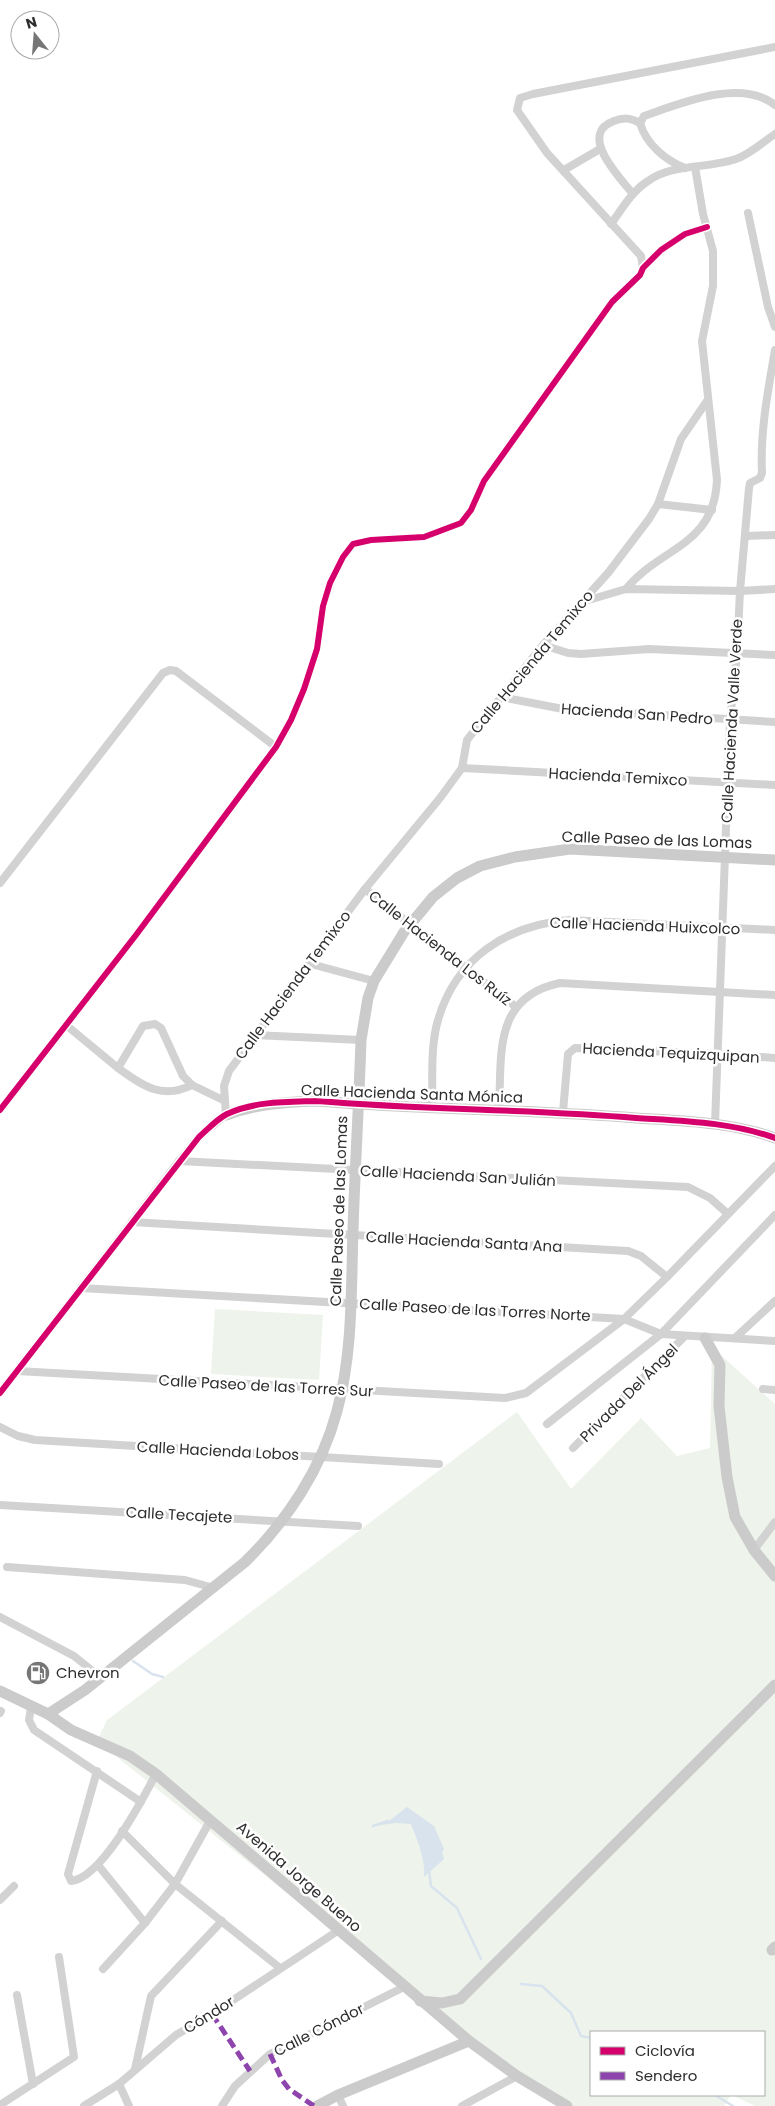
<svg xmlns="http://www.w3.org/2000/svg" width="775" height="2106" viewBox="0 0 775 2106" font-family="Poppins,sans-serif">
	<rect width="100%" height="100%" fill="#fff"/>
	<!-- green -->
	<g fill="#eef3eb">
		<polygon points="215,1309 323,1315 319,1380 211,1374"/>
		<polygon points="712,1347 775,1404 775,2106 755,2106 732,2095 764,2095 764,2032 591,2032 591,2095 731,2095 724,2106 567,2106 404,1987 97,1741 107,1720 517,1412 571,1489 641,1418 677,1456 710,1448"/>
	</g>
	<!-- water -->
	<path fill="#d9e3ee" d="M407 1807 434 1826 444 1849 442 1853 444 1859 424 1877C426 1861 417 1839 411 1824L396 1823 373 1826 389 1821Z"/>
	<g fill="none" stroke-linecap="round" stroke-linejoin="round">
		<!-- stream -->
		<g stroke="#d9e3ee" stroke-width="2.5">
			<polyline points="133,1661 152,1674 163,1677"/>
			<polyline points="373,1826 388,1821"/>
			<polyline points="429,1871 431,1886 457,1908 481,1959"/>
			<polyline points="521,1984 542,1986 571,2013 581,2036 591,2038"/>
			<polyline points="715,2095 733,2106"/>
		</g>
		<!-- street -->
		<g stroke="#d2d2d2" stroke-width="8">
			<path d="M640 123 644 116C681 103 741 78 775 105"/>
			<path d="M640 123C646 144 665 160 685 168"/>
			<polyline points="564,170 600,149"/>
			<path d="M633 194C620 178 577 134 614 121 624 117 631 118 640 123"/>
			<polyline points="748,213 768,307 775,327"/>
			<path d="M611 224C622 209 632 191 648 181 673 163 708 169 736 159 750 154 763 142 775 134"/>
			<polyline points="643,268 641,256 547,153 517,110 520,98 533,94 775,47"/>
			<polyline points="658,504 712,510"/>
			<polyline points="745,536 775,535"/>
			<path d="M626 589C661 546 714 547 717 480L702 341 713 286V251L703 214 695 167"/>
			<polyline points="582,602 626,589 740,591 775,589"/>
			<polyline points="543,645 568,653 581,654 649,649 775,655"/>
			<polyline points="501,697 563,709 775,722"/>
			<polyline points="462,768 775,785"/>
			<polyline points="0,883 163,673 170,670 176,671 276,747"/>
			<polyline points="365,889 516,1007"/>
			<polyline points="311,964 374,981"/>
			<polyline points="66,1025 118,1068 143,1026 155,1024 161,1028 183,1076 192,1085 223,1100"/>
			<polyline points="254,1035 361,1040"/>
			<path d="M118 1068C143 1086 162 1100 192 1085"/>
			<path d="M432 1107C433 1079 430 1047 438 1020 456 958 507 925 569 920L775 930"/>
			<polyline points="0,1110 136,935 276,747 291,720 304,689 317,649 323,606 330,583 343,557 353,544 371,540 424,537 461,523 471,510 484,481 612,302 640,275 643,268 661,250 685,234 707,227"/>
			<path d="M499 1110C502 1056 492 997 560 983L775 995"/>
			<polyline points="563,1112 568,1054 575,1048 718,1054 775,1058"/>
			<path d="M715 1124 730 721 737 653 740 591 749 488 750 483 760 478 762 473C760 431 768 391 775 350"/>
			<polyline points="179,1161 688,1187 710,1198 728,1214"/>
			<polyline points="132,1222 628,1251 641,1256 667,1277"/>
			<polyline points="81,1288 624,1319 661,1334 775,1341"/>
			<polyline points="735,1338 775,1301"/>
			<polyline points="17,1371 505,1398 526,1393 624,1319 667,1277 775,1166"/>
			<polyline points="763,1389 775,1390"/>
			<polyline points="0,1393 179,1161 199,1137 226,1115 224,1086 229,1071 365,889 440,798 462,768 467,740 543,645 608,573 649,519 658,504 681,439 707,401"/>
			<polyline points="547,1424 661,1334 775,1215"/>
			<polyline points="0,1427 18,1436 35,1440 439,1464"/>
			<polyline points="573,1448 684,1337"/>
			<polyline points="0,1505 358,1526"/>
			<polyline points="754,1550 775,1522"/>
			<polyline points="7,1567 185,1580 214,1588"/>
			<polyline points="0,1617 74,1656 100,1677"/>
			<polyline points="31,1707 29,1720 34,1730 141,1802"/>
			<polyline points="0,1713 1,1711"/>
			<path d="M97 1771 68 1874 71 1881C102 1878 142 1800 156 1774"/>
			<polyline points="122,1831 175,1884 280,1968"/>
			<polyline points="98,1865 145,1923"/>
			<polyline points="0,1900 14,1886"/>
			<polyline points="103,1969 145,1923 175,1884 210,1821"/>
			<polyline points="17,1995 33,2084"/>
			<polyline points="135,2069 151,1996 222,1921"/>
			<polyline points="119,2084 129,2106"/>
			<polyline points="338,2095 343,2106"/>
			<polyline points="0,2105 74,2057 59,1957"/>
			<polyline points="84,2106 119,2084 176,2035 212,2014 339,1930"/>
			<polyline points="222,2106 235,2086 270,2054 404,1987"/>
			<polyline points="462,2106 517,2076"/>
		</g>
		<!-- secondary -->
		<g stroke="#cbcbcb" stroke-width="11">
			<path d="M226 1115C256 1104 285 1102 317 1101 423 1110 530 1109 636 1118 683 1121 731 1122 775 1138"/>
			<polyline points="705,1338 720,1365 719,1406 727,1477 735,1517 754,1550 775,1576"/>
			<polyline points="0,1691 48,1714 71,1730 130,1756 156,1774 469,2041 517,2076 567,2106"/>
			<path d="M48 1714 85 1690 245 1562C287 1521 322 1468 337 1411 353 1353 351 1289 353 1230 355 1166 359 1103 361 1040L368 998 374 981 404 932 433 897 457 878 480 866 515 857 570 849 775 860"/>
			<polyline points="772,1950 775,1947"/>
			<polyline points="420,2001 442,2003 460,1999 775,1685"/>
			<polyline points="317,2106 338,2095 469,2041"/>
		</g>
		<!-- quiet -->
		<g stroke="#8e44ad" stroke-width="5" stroke-dasharray="10 5" stroke-linecap="butt">
			<polyline points="212,2014 250,2071"/>
			<polyline points="270,2054 282,2080 289,2089 314,2106"/>
		</g>
		<!-- cycleway casing -->
		<g stroke="#fff" stroke-width="9">
			<g id="cycleway">
				<polyline points="0,1110 136,935 276,747 291,720 304,689 317,649 323,606 330,583 343,557 353,544 371,540 424,537 461,523 471,510 484,481 612,302 640,275 643,268 661,250 685,234 707,227"/>
				<path d="M0 1393 199 1137C208 1129 217 1119 227 1114 255 1101 287 1102 317 1101 423 1110 530 1109 636 1118 683 1121 731 1122 775 1138"/>
			</g>
		</g>
		<!-- cycleway -->
		<use href="#cycleway" stroke="#d6006c" stroke-width="6"/>
	</g>
	<!-- icons -->
	<defs>
		<g id="fuel-disc" transform="scale(1.25)"><circle r="9.5" fill="#767676" stroke="#fff"/><path d="M-5.5-6h7V0h2V4h1.3V-2.5L3-4.5l.8-.8L6-3V5H2.5V1h-1V6h-7ZM-4.2-4.7v3.2H.2V-4.7Z" fill="#fff"/></g>
	</defs>
	<g fill-rule="evenodd">
		<use href="#fuel-disc" x="38" y="1673"/>
	</g>
	<g text-anchor="middle" stroke-width="5" stroke-linejoin="round" paint-order="stroke">
		<!-- street labels -->
		<g font-size="15" fill="#2d2d2d" stroke="#fff">
			<text transform="translate(532 662) rotate(-50)" y="5">Calle Hacienda Temixco</text>
			<text transform="translate(637 714) rotate(4)" y="5">Hacienda San Pedro</text>
			<text transform="translate(732 721) rotate(-87)" y="5">Calle Hacienda Valle Verde</text>
			<text transform="translate(618 777) rotate(3)" y="5">Hacienda Temixco</text>
			<text transform="translate(657 840) rotate(2)" y="5">Calle Paseo de las Lomas</text>
			<text transform="translate(645 926) rotate(2)" y="5">Calle Hacienda Huixcolco</text>
			<text transform="translate(440 948) rotate(38)" y="5">Calle Hacienda Los Ruíz</text>
			<text transform="translate(293 985) rotate(-53)" y="5">Calle Hacienda Temixco</text>
			<text transform="translate(671 1053) rotate(3)" y="5">Hacienda Tequizquipan</text>
			<text transform="translate(412 1094) rotate(2)" y="5">Calle Hacienda Santa Mónica</text>
			<text transform="translate(458 1176) rotate(3)" y="5">Calle Hacienda San Julián</text>
			<text transform="translate(339 1211) rotate(-88)" y="5">Calle Paseo de las Lomas</text>
			<text transform="translate(464 1242) rotate(3)" y="5">Calle Hacienda Santa Ana</text>
			<text transform="translate(475 1310) rotate(3)" y="5">Calle Paseo de las Torres Norte</text>
			<text transform="translate(266 1386) rotate(3)" y="5">Calle Paseo de las Torres Sur</text>
			<text transform="translate(629 1393) rotate(-45)" y="5">Privada Del Ángel</text>
			<text transform="translate(218 1451) rotate(3)" y="5">Calle Hacienda Lobos</text>
			<text transform="translate(179 1515) rotate(3)" y="5">Calle Tecajete</text>
			<text transform="translate(299 1877) rotate(41)" y="5">Avenida Jorge Bueno</text>
			<text transform="translate(209 2015) rotate(-32)" y="5">Cóndor</text>
			<text transform="translate(319 2030) rotate(-27)" y="5">Calle Cóndor</text>
		</g>
		<!-- poi labels -->
		<g font-size="15" fill="#2d2d2d" stroke="#fff" text-anchor="start">
			<text x="56" y="1678">Chevron</text>
		</g>
	</g>
	<!-- legend -->
	<rect x="590" y="2031" width="175" height="65" fill="#ffffff" stroke="#ababab"/>
	<rect x="600" y="2047" width="25" height="8" fill="#d6006c" stroke="#ababab"/>
	<text x="635" y="2056" font-size="15" fill="#2d2d2d">Ciclovía</text>
	<rect x="600" y="2072" width="25" height="8" fill="#8e44ad" stroke="#ababab"/>
	<text x="635" y="2081" font-size="15" fill="#2d2d2d">Sendero</text>
	<!-- north arrow -->
	<g transform="translate(35 35) rotate(343)"><circle r="24" fill="#ffffff" stroke="#ababab"/>
	<path d="M0-4L9 19L0 12L-9 19Z" fill="#767676"/>
	<text y="-8" font-size="14" font-weight="bold" text-anchor="middle" fill="#2d2d2d">N</text>
	</g>
</svg>
